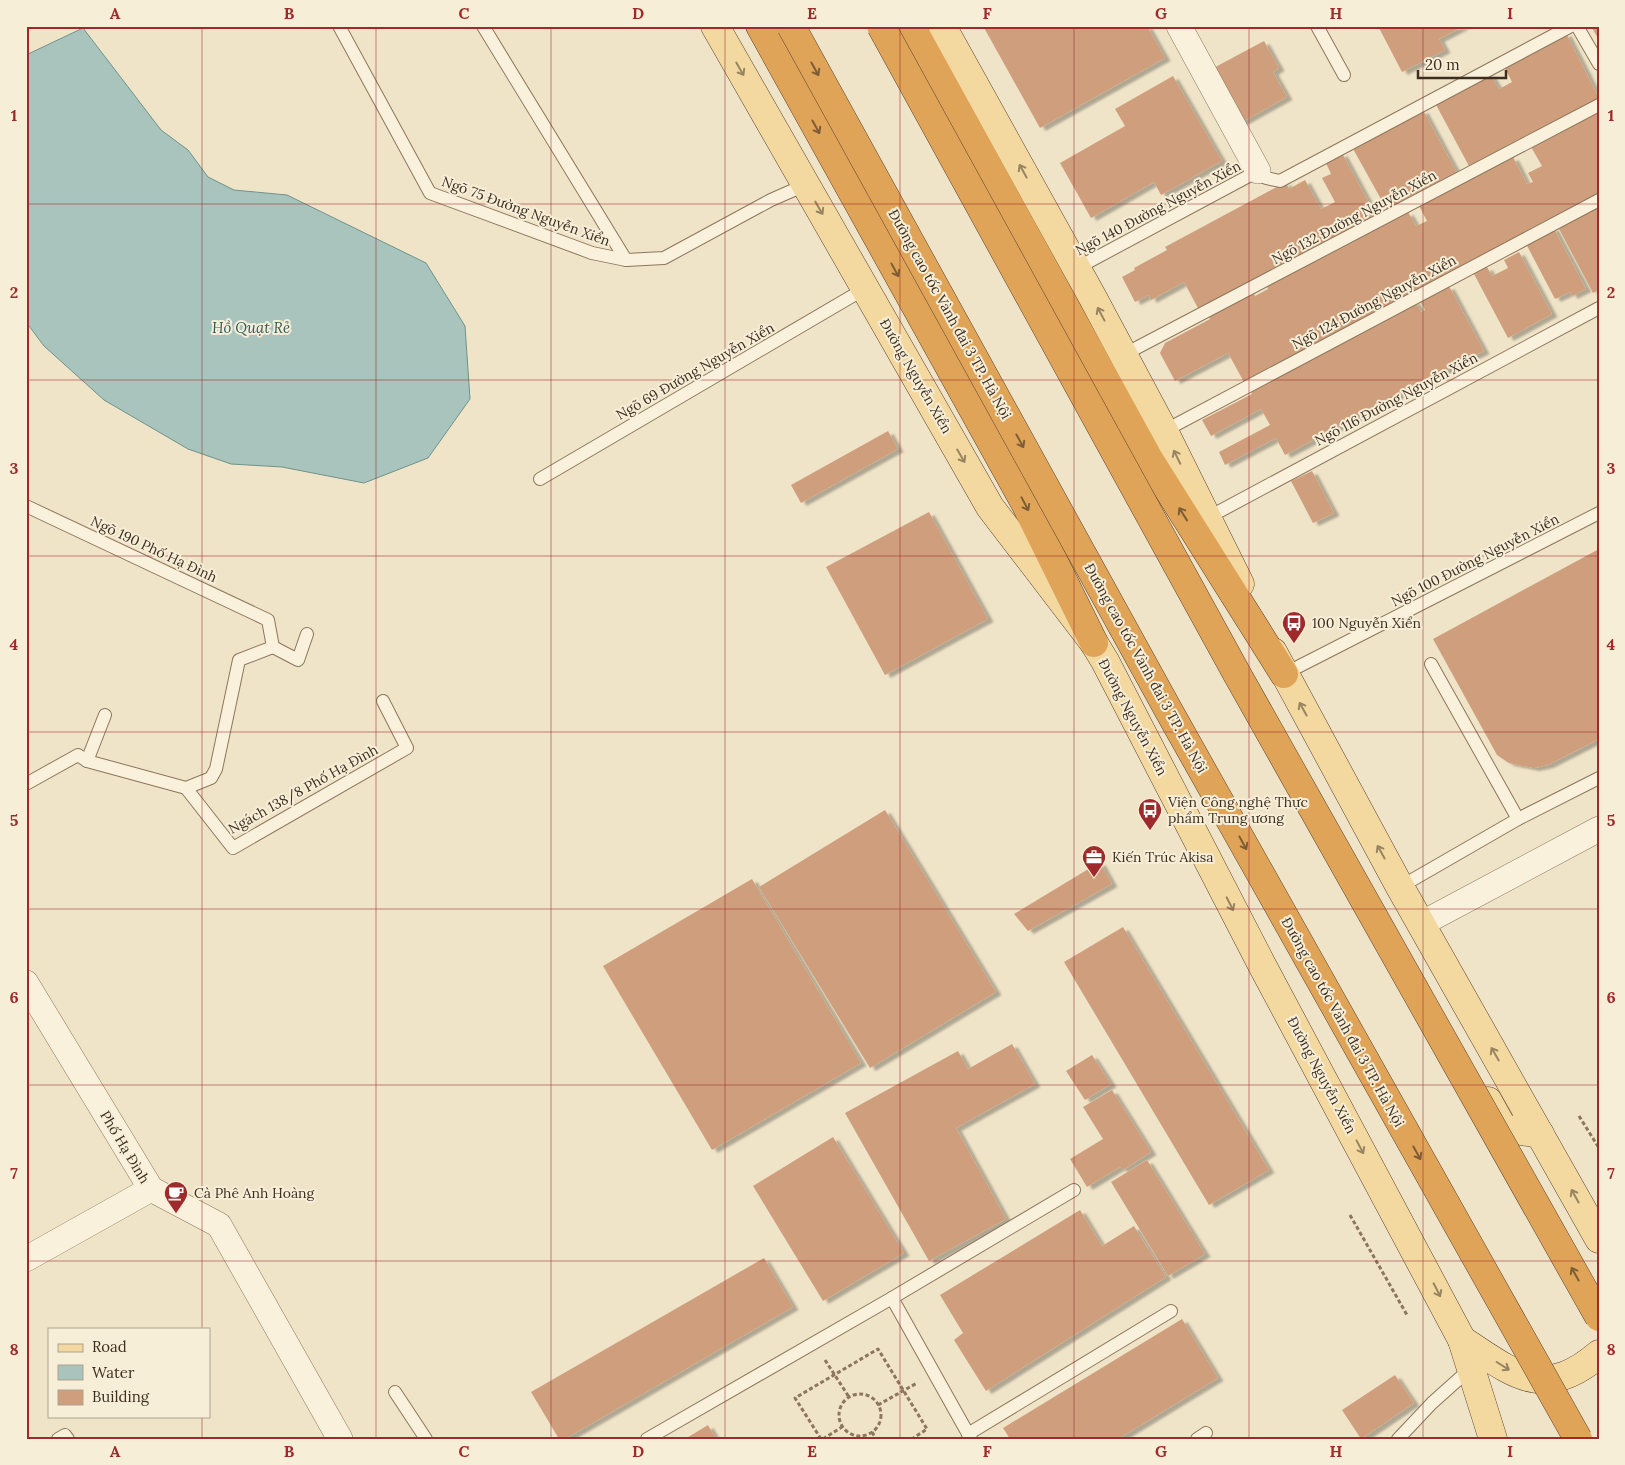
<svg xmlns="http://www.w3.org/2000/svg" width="1625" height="1465" viewBox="0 0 1625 1465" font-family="Lora,serif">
	<defs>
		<filter id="shadow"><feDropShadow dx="5.5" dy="3" stdDeviation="1" flood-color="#0004"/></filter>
	</defs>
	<rect width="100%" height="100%" fill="#f0e4c8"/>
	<!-- water -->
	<polygon fill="#a9c4bc" stroke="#6f938a" points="83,28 161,130 188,150 208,177 234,190 287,195 426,263 465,326 470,399 428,458 364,483 282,467 231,464 188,449 104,400 44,346 26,322 26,55"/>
	<!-- building -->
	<g fill="#cf9f7d" filter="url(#shadow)">
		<polygon points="983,26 1147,26 1165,58 1040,128"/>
		<polygon points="1378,26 1464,26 1439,39 1445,50 1402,72"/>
		<polygon points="1591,26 1599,26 1599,40 1596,35"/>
		<polygon points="1566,33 1599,98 1469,166 1435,103 1490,74 1499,89 1512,82 1504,66"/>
		<polygon points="1264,41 1279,68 1273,72 1287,97 1235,126 1206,72"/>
		<polygon points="1173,76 1222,161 1161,195 1154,182 1091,218 1060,163 1125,126 1115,109"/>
		<polygon points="1423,110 1457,173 1387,210 1352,147"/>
		<polygon points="1599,111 1599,197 1245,384 1228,353 1175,381 1160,353 1165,343 1210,319 1209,317 1223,309 1254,293 1255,296 1268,289 1267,286 1408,212 1416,226 1427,221 1419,206 1513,157 1527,184 1533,182 1528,173 1542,166 1531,147"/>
		<polygon points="1342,153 1376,216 1199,310 1184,282 1151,300 1149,295 1135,302 1122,277 1135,270 1134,268 1167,250 1165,247 1286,182 1289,189 1305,180 1321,209 1335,202 1322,178 1331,174 1325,161"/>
		<polygon points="1599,203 1599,290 1593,293 1557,225"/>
		<polygon points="1553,227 1586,289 1572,296 1570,292 1555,299 1525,242"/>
		<polygon points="1519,252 1552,314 1508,338 1474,274 1487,267 1492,276 1508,268 1504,260"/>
		<polygon points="1449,286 1484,351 1470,358 1467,354 1453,361 1456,365 1285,455 1276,438 1225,465 1219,452 1270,425 1261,409 1211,436 1202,420 1252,394 1249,387 1414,300 1421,312 1425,310 1420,301"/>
		<polygon points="888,431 898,449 801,503 791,485"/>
		<polygon points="1312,471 1334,513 1313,523 1291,481"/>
		<polygon points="929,512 988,619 885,675 826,567"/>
		<polygon points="1599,549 1599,739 1548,765 1534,768 1509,763 1497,755 1433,639"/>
		<polygon points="885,810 996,992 870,1068 759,887"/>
		<polygon points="1100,862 1112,884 1028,931 1014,914"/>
		<polygon points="752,879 861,1063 712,1150 603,966"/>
		<polygon points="1123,927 1269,1170 1209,1205 1064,962"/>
		<polygon points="1012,1044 1035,1084 956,1128 1006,1219 929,1261 845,1113 958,1051 968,1069"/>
		<polygon points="1092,1055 1111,1084 1085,1100 1066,1071"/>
		<polygon points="1112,1090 1151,1152 1123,1170 1120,1167 1087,1187 1070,1159 1103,1139 1083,1107"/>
		<polygon points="833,1137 904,1253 823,1301 753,1186"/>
		<polygon points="1147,1160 1205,1254 1168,1276 1111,1182"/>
		<polygon points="1080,1210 1102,1246 1134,1226 1166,1277 986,1391 954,1340 963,1333 940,1295"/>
		<polygon points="764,1258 793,1307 565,1439 559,1439 531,1392"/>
		<polygon points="1182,1319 1218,1378 1118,1439 1010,1439 1003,1428"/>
		<polygon points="1395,1375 1414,1403 1361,1439 1342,1410"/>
		<polygon points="708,1425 716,1439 685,1439"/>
	</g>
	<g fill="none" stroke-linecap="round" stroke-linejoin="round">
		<!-- service casing -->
		<g stroke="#8d765c" stroke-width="14">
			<g id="service">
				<polyline points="339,26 430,193 592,253 626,260 664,258 771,200 805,185"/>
				<polyline points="483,26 626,260"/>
				<polyline points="1317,26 1344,75"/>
				<polyline points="1577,26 1599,64"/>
				<polyline points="1077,268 1258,171 1266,178 1280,181 1571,26"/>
				<polyline points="1123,355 1599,105"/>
				<polyline points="1164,431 1599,200"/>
				<polyline points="540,479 866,288"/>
				<polyline points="26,506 268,620 273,647 239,660 216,769 211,778 186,788 87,761 78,755 26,784"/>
				<polyline points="1207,518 1599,308"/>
				<polyline points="273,647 298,660 307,634"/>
				<polyline points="1431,664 1518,819"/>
				<polyline points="1284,674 1599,513"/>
				<polyline points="87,761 105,715"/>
				<polyline points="186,788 233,848 407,748 383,701"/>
				<polyline points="1400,887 1518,819 1599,778"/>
				<polyline points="892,1298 1074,1190"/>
				<polyline points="395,1392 426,1439"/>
				<polyline points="968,1434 1171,1311"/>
				<polyline points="58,1439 65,1435 68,1439"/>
				<polyline points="647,1439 892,1298 971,1439"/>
				<polyline points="1197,1439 1206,1433"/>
				<polyline points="1398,1439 1432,1403 1470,1369"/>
			</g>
		</g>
		<!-- minor casing -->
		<g stroke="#8d765c" stroke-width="26">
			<g id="minor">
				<polyline points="1179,26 1258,171"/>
				<polyline points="1421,924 1599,829"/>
				<polyline points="26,983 151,1189 219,1225 340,1439"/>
				<polyline points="26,1259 151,1189"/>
			</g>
		</g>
		<!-- primary casing -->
		<g stroke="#5b4430" stroke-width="29">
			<g id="primary">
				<polyline points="715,26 990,507 1094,643 1105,661 1262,965 1462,1340 1493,1439"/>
				<polyline points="942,26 1093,298 1164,431 1240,584"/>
				<polyline points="1273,652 1400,887 1599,1239"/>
				<polyline points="1488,1101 1503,1128 1540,1134"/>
				<path d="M1462 1340C1513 1373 1543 1402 1599 1354"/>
			</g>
		</g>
		<!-- motorway casing -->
		<g stroke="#5b4430" stroke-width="29">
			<g id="motorway">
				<polyline points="760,26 1026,505 1094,643"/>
				<polyline points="911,26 1149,459 1284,674"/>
			</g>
		</g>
		<!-- path -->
		<g stroke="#8d765c" stroke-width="3" stroke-dasharray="4 2.5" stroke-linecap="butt">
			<polyline points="1579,1116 1599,1148"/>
			<polyline points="1350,1215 1407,1315"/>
			<polyline points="825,1360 849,1397"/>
			<circle cx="860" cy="1415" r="21"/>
			<polyline points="878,1405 917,1383"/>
			<polyline points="872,1432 876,1439"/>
			<polyline points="821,1439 795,1398 878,1349 927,1429 912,1439"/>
			<polyline points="823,1439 842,1427"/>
		</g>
		<!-- service -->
		<use href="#service" stroke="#faf1dc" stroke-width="12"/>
		<!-- minor -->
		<use href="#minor" stroke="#faf1dc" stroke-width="25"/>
		<!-- primary -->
		<use href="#primary" stroke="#f3d9a0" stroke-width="28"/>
		<!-- motorway -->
		<use href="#motorway" stroke="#e0a458" stroke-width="28"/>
		<!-- motorway-bridge casing -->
		<g stroke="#5b4430" stroke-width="29" stroke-linecap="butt">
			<g id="motorway-bridge">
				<polyline points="791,26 1170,713 1578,1439"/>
				<polyline points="881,26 1237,674 1599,1317"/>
			</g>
		</g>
		<!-- motorway-bridge -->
		<use href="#motorway-bridge" stroke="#e0a458" stroke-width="28"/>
	</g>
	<!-- one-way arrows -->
	<defs><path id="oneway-shaft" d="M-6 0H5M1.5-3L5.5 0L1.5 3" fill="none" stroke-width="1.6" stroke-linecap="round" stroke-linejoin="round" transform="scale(1.25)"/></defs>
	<g stroke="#988460">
		<use href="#oneway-shaft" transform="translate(740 69) rotate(60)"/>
		<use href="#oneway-shaft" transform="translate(1023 171) rotate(-119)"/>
		<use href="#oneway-shaft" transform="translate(819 208) rotate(60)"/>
		<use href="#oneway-shaft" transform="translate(1101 314) rotate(-118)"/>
		<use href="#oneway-shaft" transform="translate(961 456) rotate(60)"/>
		<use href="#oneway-shaft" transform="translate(1177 457) rotate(-116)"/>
		<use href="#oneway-shaft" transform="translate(1303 709) rotate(-119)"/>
		<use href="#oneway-shaft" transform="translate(1381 852) rotate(-119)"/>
		<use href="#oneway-shaft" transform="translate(1230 904) rotate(63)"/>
		<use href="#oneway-shaft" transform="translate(1495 1054) rotate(-120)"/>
		<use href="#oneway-shaft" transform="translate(1360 1147) rotate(62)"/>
		<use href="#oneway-shaft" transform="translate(1575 1196) rotate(-119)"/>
		<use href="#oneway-shaft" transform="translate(1437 1290) rotate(63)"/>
		<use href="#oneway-shaft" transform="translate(1503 1366) rotate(32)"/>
	</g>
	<g stroke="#7e5d36">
		<use href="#oneway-shaft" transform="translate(815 69) rotate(61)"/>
		<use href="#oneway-shaft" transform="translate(816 127) rotate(61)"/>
		<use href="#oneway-shaft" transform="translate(895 270) rotate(61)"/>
		<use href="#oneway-shaft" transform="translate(1020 441) rotate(61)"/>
		<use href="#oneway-shaft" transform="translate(1025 504) rotate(62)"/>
		<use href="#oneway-shaft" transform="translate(1183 514) rotate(-122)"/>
		<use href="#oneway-shaft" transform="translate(1243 843) rotate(61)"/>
		<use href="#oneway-shaft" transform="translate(1417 1153) rotate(61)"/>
		<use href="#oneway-shaft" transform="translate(1575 1274) rotate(-119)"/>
	</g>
	<!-- grid -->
	<path fill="none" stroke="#9e2a2b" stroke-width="1" stroke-opacity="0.55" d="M202 26V1329M376 26V1439M551 26V1439M725 26V1439M900 26V1439M1074 26V1439M1249 26V1439M1423 26V1439M26 204H1599M26 380H1599M26 556H1599M26 732H1599M26 909H1599M26 1085H1599M26 1261H1599M202 1416V1439"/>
	<!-- icons -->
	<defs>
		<g id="bus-pin" transform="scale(1.25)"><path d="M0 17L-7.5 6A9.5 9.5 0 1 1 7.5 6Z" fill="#9e2a2b" stroke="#f7eed8"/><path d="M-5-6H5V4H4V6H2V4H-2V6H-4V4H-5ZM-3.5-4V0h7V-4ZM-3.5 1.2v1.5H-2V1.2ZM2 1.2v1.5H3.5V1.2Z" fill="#fff"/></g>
		<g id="office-pin" transform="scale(1.25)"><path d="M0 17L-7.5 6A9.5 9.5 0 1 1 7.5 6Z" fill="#9e2a2b" stroke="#f7eed8"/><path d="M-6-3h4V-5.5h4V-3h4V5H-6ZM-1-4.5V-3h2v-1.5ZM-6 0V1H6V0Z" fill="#fff"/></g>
		<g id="cafe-pin" transform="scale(1.25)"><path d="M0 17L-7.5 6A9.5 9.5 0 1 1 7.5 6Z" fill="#9e2a2b" stroke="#f7eed8"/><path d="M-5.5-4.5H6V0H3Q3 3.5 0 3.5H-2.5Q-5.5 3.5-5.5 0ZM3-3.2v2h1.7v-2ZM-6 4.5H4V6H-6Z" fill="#fff"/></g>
	</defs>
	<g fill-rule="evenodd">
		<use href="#bus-pin" x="1294" y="623"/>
		<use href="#bus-pin" x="1150" y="810"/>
		<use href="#office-pin" x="1094" y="857"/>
		<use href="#cafe-pin" x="176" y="1193"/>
	</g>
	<g text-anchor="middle" stroke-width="4" stroke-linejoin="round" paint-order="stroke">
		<!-- street labels -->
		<g font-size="14" fill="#3d2e20" stroke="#f7eed8">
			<text transform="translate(1158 208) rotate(-28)" y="5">Ngõ 140 Đường Nguyễn Xiển</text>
			<text transform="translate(526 211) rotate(20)" y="5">Ngõ 75 Đường Nguyễn Xiển</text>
			<text transform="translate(1354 217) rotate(-28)" y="5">Ngõ 132 Đường Nguyễn Xiển</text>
			<text transform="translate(1374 302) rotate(-28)" y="5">Ngõ 124 Đường Nguyễn Xiển</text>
			<text transform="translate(950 314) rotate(61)" y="5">Đường cao tốc Vành đai 3 TP. Hà Nội</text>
			<text transform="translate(695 371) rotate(-30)" y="5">Ngõ 69 Đường Nguyễn Xiển</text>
			<text transform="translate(916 376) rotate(60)" y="5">Đường Nguyễn Xiển</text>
			<text transform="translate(1396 399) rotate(-28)" y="5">Ngõ 116 Đường Nguyễn Xiển</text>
			<text transform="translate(154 549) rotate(25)" y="5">Ngõ 190 Phố Hạ Đình</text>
			<text transform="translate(1475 560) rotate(-27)" y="5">Ngõ 100 Đường Nguyễn Xiển</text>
			<text transform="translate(1146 668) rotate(61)" y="5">Đường cao tốc Vành đai 3 TP. Hà Nội</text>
			<text transform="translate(1133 717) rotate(62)" y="5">Đường Nguyễn Xiển</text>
			<text transform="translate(303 789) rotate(-29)" y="5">Ngách 138/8 Phố Hạ Đình</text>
			<text transform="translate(1343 1022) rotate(61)" y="5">Đường cao tốc Vành đai 3 TP. Hà Nội</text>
			<text transform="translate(1322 1075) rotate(62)" y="5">Đường Nguyễn Xiển</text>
			<text transform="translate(125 1147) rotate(59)" y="5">Phố Hạ Đình</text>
		</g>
		<!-- poi labels -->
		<g font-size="14" fill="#3d2e20" stroke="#f7eed8" text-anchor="start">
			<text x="1312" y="628">100 Nguyễn Xiển</text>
			<text x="1168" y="807">Viện Công nghệ Thực<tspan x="1168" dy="16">phẩm Trung ương</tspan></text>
			<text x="1112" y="862">Kiến Trúc Akisa</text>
			<text x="194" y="1198">Cà Phê Anh Hoàng</text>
		</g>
		<!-- water labels -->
		<g font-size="15" font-style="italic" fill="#2f5d5a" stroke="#f7eed8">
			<text x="251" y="333">Hồ Quạt Rẻ</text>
		</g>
	</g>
	<!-- border -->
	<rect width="1625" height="1465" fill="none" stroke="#f7eed8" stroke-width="55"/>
	<!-- legend -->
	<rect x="48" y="1328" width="162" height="90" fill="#f7eed8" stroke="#ada18e"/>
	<rect x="58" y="1344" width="25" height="8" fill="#f3d9a0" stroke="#ada18e"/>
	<text x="92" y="1352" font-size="15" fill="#3d2e20">Road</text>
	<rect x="58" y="1365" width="25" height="15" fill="#a9c4bc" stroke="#ada18e"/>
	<text x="92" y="1378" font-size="15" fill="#3d2e20">Water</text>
	<rect x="58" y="1390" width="25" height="15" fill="#cf9f7d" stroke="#ada18e"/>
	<text x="92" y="1402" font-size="15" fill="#3d2e20">Building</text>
	<!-- scale -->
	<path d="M1418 70v8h88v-8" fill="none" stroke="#3d2e20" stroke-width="2.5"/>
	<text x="1425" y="70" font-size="15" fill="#3d2e20" stroke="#f7eed8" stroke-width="4" paint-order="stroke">20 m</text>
	<rect x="28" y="28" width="1570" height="1410" fill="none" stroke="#9e2a2b" stroke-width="2"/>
	<g font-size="16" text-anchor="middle" font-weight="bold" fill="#9e2a2b">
		<text x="115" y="19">A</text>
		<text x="289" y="19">B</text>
		<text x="464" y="19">C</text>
		<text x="638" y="19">D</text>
		<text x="812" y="19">E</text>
		<text x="987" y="19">F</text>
		<text x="1161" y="19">G</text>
		<text x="1336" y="19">H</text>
		<text x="1510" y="19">I</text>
		<text x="14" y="121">1</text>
		<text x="1611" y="121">1</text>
		<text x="14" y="298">2</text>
		<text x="1611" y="298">2</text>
		<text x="14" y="474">3</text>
		<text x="1611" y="474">3</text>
		<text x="14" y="650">4</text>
		<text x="1611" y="650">4</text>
		<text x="14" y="826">5</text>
		<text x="1611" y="826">5</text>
		<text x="14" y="1003">6</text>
		<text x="1611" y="1003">6</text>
		<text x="14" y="1179">7</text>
		<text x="1611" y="1179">7</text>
		<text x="14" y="1355">8</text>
		<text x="1611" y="1355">8</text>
		<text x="115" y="1457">A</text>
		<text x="289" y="1457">B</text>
		<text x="464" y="1457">C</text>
		<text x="638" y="1457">D</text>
		<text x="812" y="1457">E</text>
		<text x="987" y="1457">F</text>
		<text x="1161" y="1457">G</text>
		<text x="1336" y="1457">H</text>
		<text x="1510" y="1457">I</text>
	</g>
</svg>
